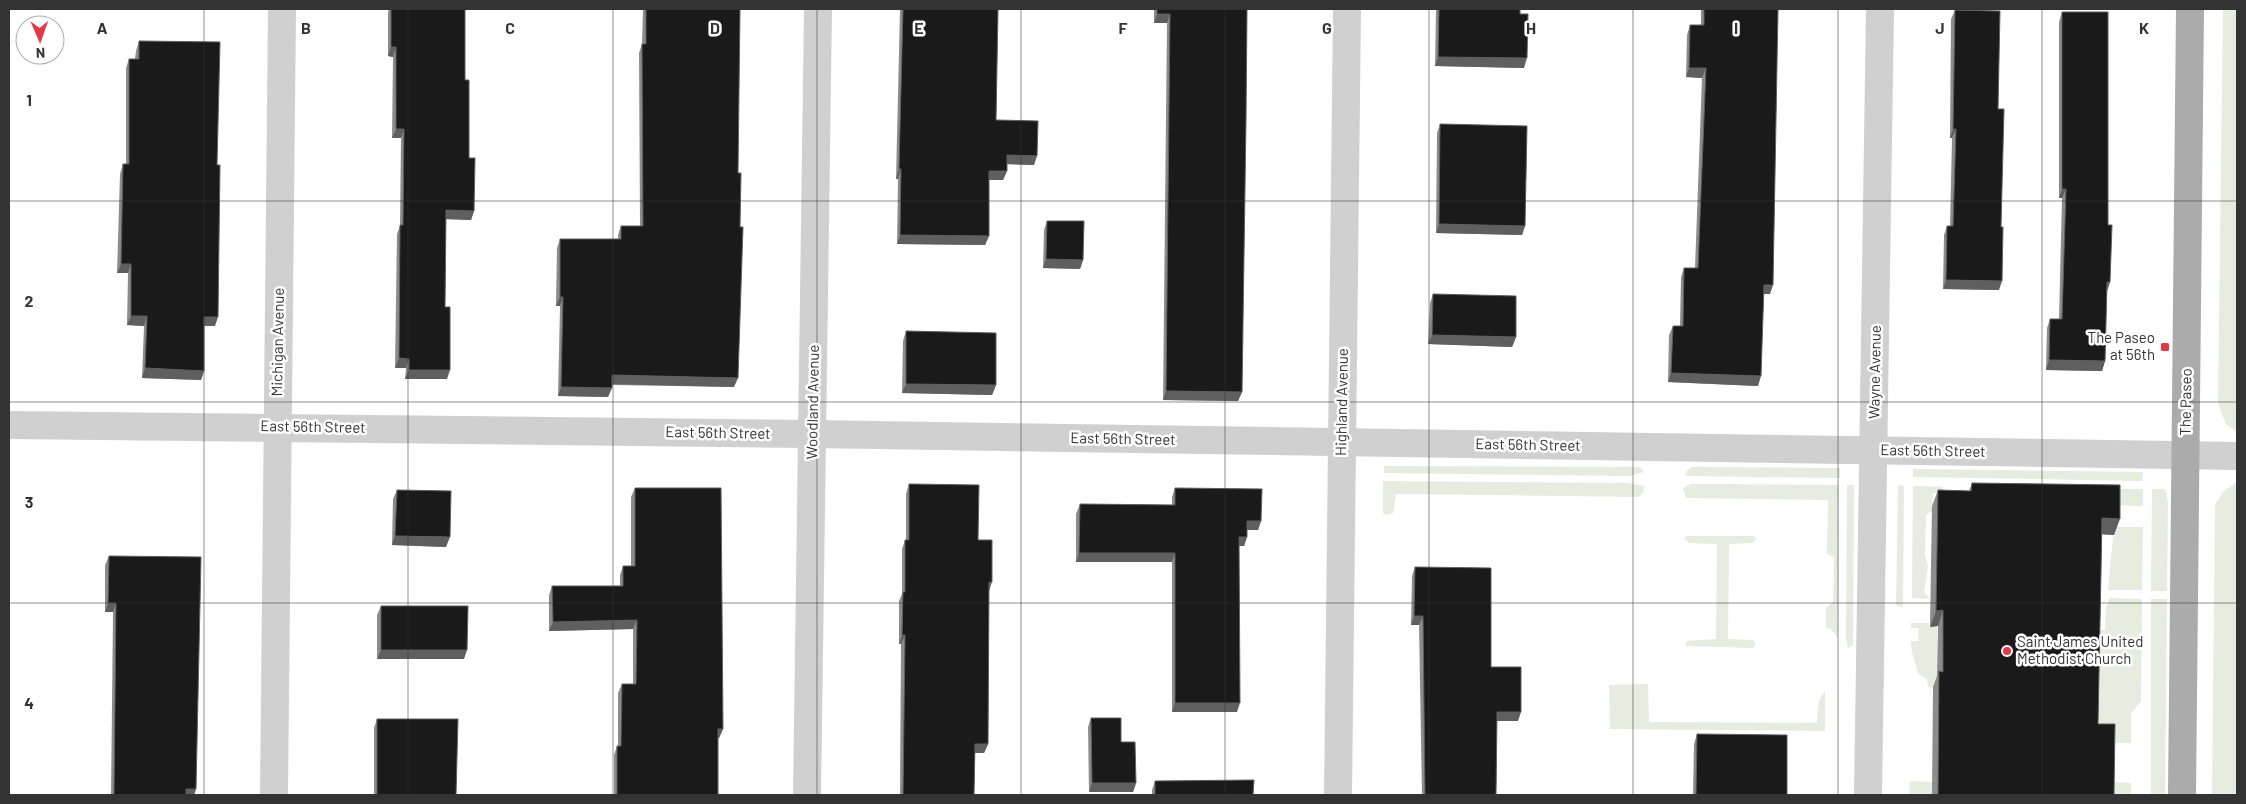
<svg xmlns="http://www.w3.org/2000/svg" width="2246" height="804" viewBox="0 0 2246 804" font-family="Barlow,sans-serif">
	<rect width="100%" height="100%" fill="#fff"/>
	<!-- green -->
	<g fill="#e6ecdf">
		<polygon points="2223,9 2237,9 2237,432 2226,424 2218,404"/>
		<polygon points="1384,466 1640,467 1644,472 1629,476 1384,473"/>
		<polygon points="1691,467 1840,468 1840,478 1685,476 1687,471"/>
		<polygon points="1913,469 2143,472 2142,481 1913,477"/>
		<polygon points="1383,481 1628,483 1644,486 1643,493 1638,497 1396,494 1393,513 1386,515 1383,513"/>
		<polygon points="2237,482 2237,795 2212,795 2215,505 2223,492"/>
		<polygon points="1691,484 1839,485 1838,638 1831,629 1826,628 1826,608 1833,602 1834,557 1827,554 1828,500 1686,498 1683,488"/>
		<polygon points="1847,485 1854,485 1853,645 1848,648 1846,638"/>
		<polygon points="1898,485 1904,486 1903,608 1896,605"/>
		<polygon points="1913,486 1942,487 1944,493 1933,493 1932,511 1926,515 1925,555 1928,566 1924,592 1930,599 1912,598"/>
		<polygon points="2022,488 2143,489 2143,506 2114,505"/>
		<polygon points="2152,489 2165,489 2168,502 2167,591 2151,591"/>
		<polygon points="2114,527 2143,527 2142,590 2108,590"/>
		<polygon points="1687,536 1754,536 1757,539 1752,543 1729,544 1728,639 1753,640 1756,643 1753,648 1685,646 1687,641 1716,639 1717,544 1689,543 1684,538"/>
		<polygon points="2109,598 2142,599 2141,701 2131,713 2131,743 2110,743 2075,706 2095,630 2105,630 2106,606 2108,605"/>
		<polygon points="2151,599 2167,599 2165,795 2151,795"/>
		<path d="M1911 623H1929V627L1937 626V688L1928 687 1927 679 1918 674C1916 661 1911 656 1911 641H1918L1919 628H1911Z"/>
		<path d="M1648 684 1649 722 1817 723C1818 711 1816 700 1825 691V731L1610 729 1609 685Z"/>
		<polygon points="1910,781 1932,782 1932,795 1909,795"/>
		<polygon points="2110,782 2131,783 2131,795 2109,795"/>
	</g>
	<g fill="none" stroke-linecap="round" stroke-linejoin="round">
		<!-- minor -->
		<g stroke="#d0d0d0" stroke-width="28">
			<polyline points="9,425 812,434 2237,456"/>
			<polyline points="274,795 282,9"/>
			<polyline points="807,795 818,9"/>
			<polyline points="1338,795 1347,9"/>
			<polyline points="1868,795 1880,9"/>
		</g>
		<!-- major -->
		<polyline stroke="#ababab" stroke-width="28" points="2182,795 2190,9"/>
	</g>
	<!-- wall -->
	<g fill="#8c8c8c">
		<polygon points="389,9 465,9 465,80 469,158 474,211 471,220 446,219 445,307 447,379 405,379 406,368 395,368 397,234 400,226 401,138 392,138 393,57 388,56 388,12"/>
		<polygon points="643,9 740,9 734,387 612,385 608,397 558,396 560,306 556,306 557,248 560,239 618,239 618,235 621,226 640,226 639,53 642,44"/>
		<polygon points="900,9 998,9 996,120 1034,165 1007,164 1007,171 1003,180 989,180 989,236 985,245 897,244 898,179 896,179"/>
		<polygon points="1154,9 1247,9 1242,392 1238,401 1163,400 1167,23 1154,23"/>
		<polygon points="1436,9 1520,9 1524,68 1435,66"/>
		<polygon points="1701,9 1778,9 1770,294 1764,294 1758,386 1668,382 1669,335 1673,326 1680,326 1681,277 1684,268 1695,268 1702,78 1686,77 1687,35 1690,25 1701,25"/>
		<polygon points="1955,10 1998,109 1999,290 1943,289 1944,235 1947,226 1950,226 1952,138 1950,138 1951,19"/>
		<polygon points="2062,12 2108,225 2110,282 2107,291 2105,361 2102,371 2046,370 2047,328 2050,319 2059,319 2062,198 2059,198 2059,22"/>
		<polygon points="139,41 217,165 215,326 204,326 204,371 201,380 142,378 144,326 127,325 128,273 117,273 120,174 123,164 126,164 126,68 129,59 135,59 136,51"/>
		<polygon points="1440,124 1525,226 1522,235 1436,233 1437,133"/>
		<polygon points="1047,221 1083,260 1080,269 1043,268 1044,230"/>
		<polygon points="1433,294 1516,337 1512,347 1428,344 1430,303"/>
		<polygon points="906,331 996,385 992,395 902,393 903,341"/>
		<polygon points="1972,483 2114,535 2102,534 2098,724 2114,795 1932,795 1933,687 1937,676 1938,626 1930,627 1932,506 1938,490 1969,491"/>
		<polygon points="909,484 978,540 989,590 988,744 984,753 975,753 974,795 900,795 901,644 899,644 899,601 902,594 902,549 905,540 906,540 906,494"/>
		<polygon points="635,488 723,729 719,738 718,738 718,795 614,795 614,755 617,746 618,746 618,693 622,684 633,684 633,629 549,631 549,595 552,586 620,586 620,575 623,566 631,566 631,497"/>
		<polygon points="1175,488 1261,521 1258,530 1247,530 1247,537 1244,546 1239,546 1237,712 1172,712 1172,562 1076,562 1076,514 1080,504 1172,505 1172,497"/>
		<polygon points="397,490 446,547 392,545 393,499"/>
		<polygon points="109,556 196,789 194,795 111,795 113,612 105,612 105,565"/>
		<polygon points="1415,567 1491,667 1518,721 1497,721 1496,795 1422,795 1419,625 1411,625 1412,576"/>
		<polygon points="381,606 464,659 377,659 377,615"/>
		<polygon points="1091,718 1121,742 1136,783 1133,792 1089,792 1088,727"/>
		<polygon points="377,719 456,795 374,795 374,728"/>
		<polygon points="1697,734 1787,795 1693,795 1694,744"/>
		<polygon points="1155,781 1253,795 1152,795 1152,790"/>
	</g>
	<!-- shaded-wall -->
	<g fill="#5f5f5f">
		<polygon points="1157,14 1170,14 1167,23 1154,23"/>
		<polygon points="391,47 396,47 393,57 388,56"/>
		<polygon points="1438,57 1527,58 1524,68 1435,66"/>
		<polygon points="1689,68 1706,68 1702,78 1686,77"/>
		<polygon points="396,129 404,129 401,138 392,138"/>
		<polygon points="1953,129 1956,129 1952,138 1950,138"/>
		<polygon points="1007,155 1037,156 1034,165 1004,164"/>
		<polygon points="899,169 901,169 898,179 896,179"/>
		<polygon points="989,171 1007,171 1003,180 986,180"/>
		<polygon points="2062,189 2066,189 2062,198 2059,198"/>
		<polygon points="446,210 474,211 471,220 443,219"/>
		<polygon points="1439,224 1525,226 1522,235 1436,233"/>
		<polygon points="900,235 989,236 985,245 897,244"/>
		<polygon points="1046,259 1083,260 1080,269 1043,268"/>
		<polygon points="121,264 131,264 128,273 117,273"/>
		<polygon points="1946,280 2002,281 1999,290 1943,289"/>
		<polygon points="2107,282 2110,282 2107,291"/>
		<polygon points="1764,285 1773,285 1770,294 1761,294"/>
		<polygon points="560,297 563,297 560,306 556,306"/>
		<polygon points="131,316 147,316 144,326 127,325"/>
		<polygon points="204,317 218,317 215,326 201,326"/>
		<polygon points="1432,335 1516,337 1512,347 1428,344"/>
		<polygon points="399,358 409,359 406,368 395,368"/>
		<polygon points="2049,360 2105,361 2102,371 2046,370"/>
		<polygon points="145,368 204,371 201,380 142,378"/>
		<polygon points="409,370 450,370 447,379 405,379"/>
		<polygon points="1671,373 1761,376 1758,386 1668,382"/>
		<polygon points="612,375 738,378 734,387 609,384"/>
		<polygon points="906,384 996,385 992,395 902,393"/>
		<polygon points="561,387 612,388 608,397 558,396"/>
		<polygon points="1166,391 1242,392 1238,401 1163,400"/>
		<polygon points="2102,518 2120,519 2114,535 2096,534"/>
		<polygon points="1247,521 1261,521 1258,530 1244,530"/>
		<polygon points="395,536 450,537 446,547 392,545"/>
		<polygon points="1239,537 1247,537 1244,546 1236,546"/>
		<polygon points="1079,553 1175,553 1172,562 1076,562"/>
		<polygon points="989,582 992,582 989,591"/>
		<polygon points="108,603 116,603 113,612 105,612"/>
		<polygon points="1943,610 1938,626 1930,627 1936,611"/>
		<polygon points="1414,616 1423,616 1419,625 1411,625"/>
		<polygon points="637,620 633,629 549,631 553,622"/>
		<polygon points="902,635 905,635 901,644 899,644"/>
		<polygon points="381,650 467,650 464,659 377,659"/>
		<polygon points="1175,703 1240,703 1237,712 1172,712"/>
		<polygon points="1497,712 1521,712 1518,721 1494,721"/>
		<polygon points="718,729 723,729 719,738 715,738"/>
		<polygon points="975,744 988,744 984,753 972,753"/>
		<polygon points="1092,783 1136,783 1133,792 1089,792"/>
		<polygon points="186,789 196,789 194,795 184,795"/>
	</g>
	<!-- building -->
	<g fill="#1a1a1a" stroke="#5f5f5f">
		<polygon points="391,9 465,9 465,80 469,80 469,158 475,158 474,211 446,210 445,307 450,307 450,370 409,370 409,359 399,358 400,225 403,225 404,129 396,129 396,47 391,47"/>
		<polygon points="646,9 740,9 738,173 741,173 740,227 743,227 738,378 612,375 612,388 561,387 563,297 560,297 560,239 621,239 621,226 643,226 642,44 646,44"/>
		<polygon points="903,9 998,9 996,120 1038,121 1037,156 1007,155 1007,171 989,171 989,236 900,235 901,169 899,169"/>
		<polygon points="1157,9 1247,9 1246,120 1242,392 1166,391 1170,14 1157,14"/>
		<polygon points="1439,9 1520,9 1520,14 1528,14 1527,58 1438,57"/>
		<polygon points="1704,9 1778,9 1773,285 1764,285 1761,376 1671,373 1673,326 1683,326 1684,268 1698,268 1706,68 1689,68 1690,25 1704,25"/>
		<polygon points="1955,10 2000,11 1998,109 2004,109 2001,227 2003,227 2002,281 1946,280 1947,226 1953,226 1956,129 1953,129"/>
		<polygon points="2062,12 2108,12 2108,225 2112,225 2110,282 2107,282 2105,361 2049,360 2050,319 2062,319 2066,189 2062,189"/>
		<polygon points="139,41 220,42 217,165 220,165 218,317 204,317 204,371 145,368 147,316 131,316 131,264 121,264 123,164 129,164 129,59 139,59"/>
		<polygon points="1440,124 1527,126 1525,226 1439,224"/>
		<polygon points="1047,221 1084,221 1083,260 1046,259"/>
		<polygon points="1433,294 1516,296 1516,337 1432,335"/>
		<polygon points="906,331 996,333 996,385 906,384"/>
		<polygon points="1972,483 2120,485 2120,519 2102,518 2098,724 2115,724 2114,795 1938,795 1939,671 1943,672 1943,610 1936,611 1938,490 1971,491"/>
		<polygon points="909,484 979,485 978,540 992,540 992,582 989,582 988,744 975,744 974,795 903,795 905,635 902,635 903,592 905,592 905,540 909,540"/>
		<polygon points="635,488 721,488 723,729 718,729 718,795 617,795 617,746 621,746 622,684 636,684 637,620 553,622 552,586 623,586 623,566 635,566"/>
		<polygon points="1175,488 1262,489 1261,521 1247,521 1247,537 1239,537 1240,703 1175,703 1175,553 1079,553 1080,504 1175,505"/>
		<polygon points="397,490 451,491 450,537 395,536"/>
		<polygon points="109,556 201,557 196,789 186,789 186,795 114,795 116,603 108,603"/>
		<polygon points="1415,567 1491,568 1491,667 1521,667 1521,712 1497,712 1496,795 1425,795 1423,616 1414,616"/>
		<polygon points="381,606 468,606 467,650 381,650"/>
		<polygon points="1091,718 1121,718 1121,742 1135,742 1136,783 1092,783"/>
		<polygon points="377,719 458,719 456,795 377,795"/>
		<polygon points="1697,734 1787,735 1787,795 1696,795"/>
		<polygon points="1254,780 1253,795 1155,795 1155,781"/>
	</g>
	<!-- grid -->
	<path fill="none" stroke="#333" stroke-width="1" stroke-opacity="0.55" d="M204 9V795M408 9V795M613 9V795M817 9V795M1021 9V795M1225 9V795M1429 9V795M1633 9V795M1838 9V795M2042 9V795M9 201H2237M9 402H2237M9 603H2237"/>
	<!-- markers -->
	<g fill="#e63946" stroke="#fff" stroke-width="2">
		<rect x="2160" y="342" width="10" height="10" rx="2.5"/>
		<circle cx="2007" cy="651" r="5"/>
	</g>
	<g text-anchor="middle" stroke-width="5" stroke-linejoin="round" paint-order="stroke">
		<!-- poi labels -->
		<g font-size="15" fill="#333" stroke="#fff" text-anchor="end">
			<text x="2155" y="343">The Paseo<tspan x="2155" dy="17">at 56th</tspan></text>
			<text x="2017" y="647" text-anchor="start">Saint James United<tspan x="2017" dy="17">Methodist Church</tspan></text>
		</g>
		<!-- street labels -->
		<g font-size="15" fill="#333" stroke="#fff">
			<text transform="translate(278 342) rotate(-89)" y="5">Michigan Avenue</text>
			<text transform="translate(1875 372) rotate(-89)" y="5">Wayne Avenue</text>
			<text transform="translate(813 402) rotate(-89)" y="5">Woodland Avenue</text>
			<text transform="translate(1342 402) rotate(-89)" y="5">Highland Avenue</text>
			<text transform="translate(2186 402) rotate(-89)" y="5">The Paseo</text>
			<text transform="translate(313 427) rotate(1)" y="5">East 56th Street</text>
			<text transform="translate(718 433) rotate(1)" y="5">East 56th Street</text>
			<text transform="translate(1123 439) rotate(1)" y="5">East 56th Street</text>
			<text transform="translate(1528 445) rotate(1)" y="5">East 56th Street</text>
			<text transform="translate(1933 451) rotate(1)" y="5">East 56th Street</text>
		</g>
	</g>
	<g font-size="16" text-anchor="middle" font-weight="bold" fill="#333" stroke="#fff" stroke-width="5" stroke-linejoin="round" paint-order="stroke">
		<text x="102" y="34">A</text>
		<text x="306" y="34">B</text>
		<text x="510" y="34">C</text>
		<text x="715" y="34">D</text>
		<text x="919" y="34">E</text>
		<text x="1123" y="34">F</text>
		<text x="1327" y="34">G</text>
		<text x="1531" y="34">H</text>
		<text x="1736" y="34">I</text>
		<text x="1940" y="34">J</text>
		<text x="2144" y="34">K</text>
		<text x="29" y="106">1</text>
		<text x="29" y="307">2</text>
		<text x="29" y="508">3</text>
		<text x="29" y="709">4</text>
	</g>
	<!-- border -->
	<rect width="2246" height="804" fill="none" stroke="#333333" stroke-width="20"/>
	<!-- north arrow -->
	<g transform="translate(40 40) rotate(178)"><circle r="24" fill="#ffffff" stroke="#adadad"/>
	<path d="M0-4L9 19L0 12L-9 19Z" fill="#e63946"/>
	<text y="-8" font-size="14" font-weight="bold" text-anchor="middle" fill="#333333">N</text>
	</g>
</svg>
